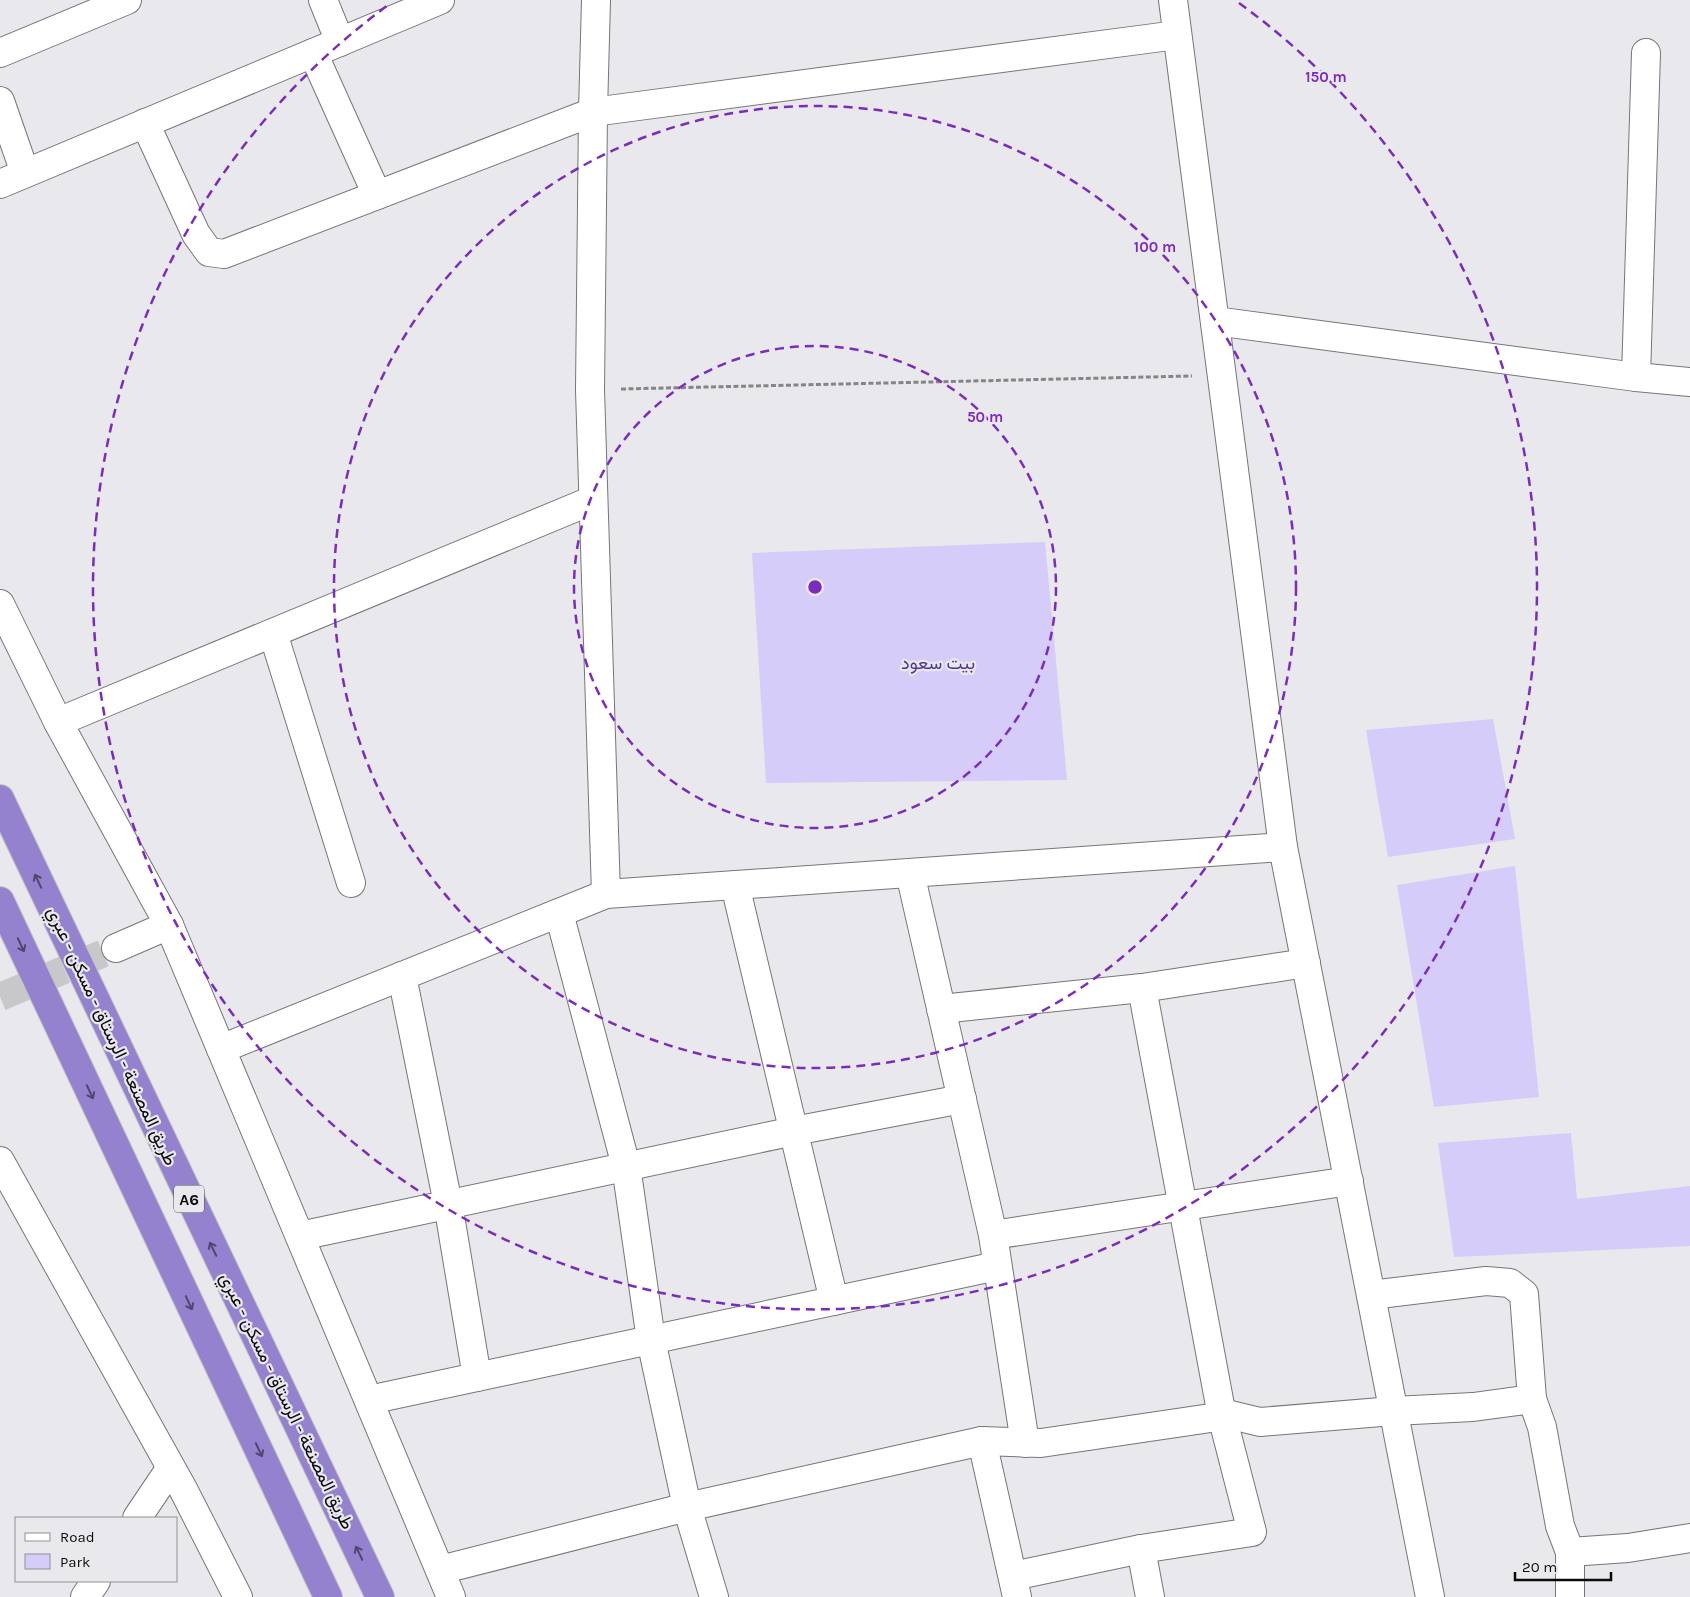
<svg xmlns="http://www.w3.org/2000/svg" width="1690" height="1597" viewBox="0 0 1690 1597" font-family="Karla,Vazirmatn,sans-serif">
	<rect width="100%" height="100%" fill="#e9e8ec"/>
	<!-- green -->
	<g fill="#d5ccf9">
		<polygon points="1045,542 1067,780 766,783 752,553"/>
		<polygon points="1493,719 1515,839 1388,857 1366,730"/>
		<polygon points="1515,866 1539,1097 1434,1107 1397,885"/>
		<polygon points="1571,1133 1577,1199 1690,1186 1690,1246 1454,1257 1438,1143"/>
	</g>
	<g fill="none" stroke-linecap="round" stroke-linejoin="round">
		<!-- minor-tunnel -->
		<polyline stroke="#c8c7ca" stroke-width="28" stroke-dasharray="28 14" stroke-linecap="butt" points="0,997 116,948"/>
		<!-- minor casing -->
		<g stroke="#767679" stroke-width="30">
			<g id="minor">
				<polyline points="323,0 340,42"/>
				<polyline points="596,0 593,112 590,390 606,894"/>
				<polyline points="1173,0 1283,847 1430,1597"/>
				<polyline points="0,53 127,0"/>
				<polyline points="313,53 377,195"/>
				<polyline points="0,101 25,173"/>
				<polyline points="145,123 196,234 209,252 224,254 593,112 1177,35"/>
				<polyline points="0,184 440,0"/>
				<polyline points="1215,321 1636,377 1690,382"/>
				<polyline points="1636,377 1646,53"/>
				<polyline points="0,604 58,722 169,925 451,1597"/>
				<polyline points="273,633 351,883"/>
				<polyline points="58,722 593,500"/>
				<polyline points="910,873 993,1235 1025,1443"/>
				<polyline points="735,885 834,1301"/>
				<polyline points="559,913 626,1166 651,1340 687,1507 714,1597"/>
				<polyline points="116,948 169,925"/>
				<polyline points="402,976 448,1204 477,1377"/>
				<polyline points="941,1009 1142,988 1306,963"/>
				<polyline points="221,1049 606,894 1283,847"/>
				<polyline points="0,1161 183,1489 238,1597"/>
				<polyline points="993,1235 1349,1181"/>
				<polyline points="300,1236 794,1131 962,1099"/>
				<polyline points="1371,1295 1486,1281 1510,1283 1524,1294 1532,1399"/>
				<polyline points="369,1400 997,1266"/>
				<polyline points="982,1441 1017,1597"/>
				<polyline points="137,1518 170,1469"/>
				<polyline points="1141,1549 1150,1597"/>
				<polyline points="440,1570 687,1507 982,1441 1041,1443 1231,1415 1260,1422 1393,1411 1473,1407 1532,1399 1542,1427 1560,1526 1570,1552 1628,1548 1690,1538"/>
				<polyline points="1013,1576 1141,1549 1252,1532 1222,1416 1142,988"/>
				<polyline points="85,1597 96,1581"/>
				<polyline points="1570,1597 1570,1552"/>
			</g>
		</g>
		<!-- highway casing -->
		<g stroke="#c5c4c5" stroke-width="30">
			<g id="highway">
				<polyline points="0,799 380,1597"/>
				<polyline points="0,901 328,1597"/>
			</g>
		</g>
		<!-- path -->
		<polyline stroke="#858486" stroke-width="3" stroke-dasharray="5 2.5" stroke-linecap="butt" points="621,389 1192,376"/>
		<!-- minor -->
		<use href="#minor" stroke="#fff" stroke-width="28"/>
		<!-- highway -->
		<use href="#highway" stroke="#9582cf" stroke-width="28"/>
	</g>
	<!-- one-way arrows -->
	<defs><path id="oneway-shaft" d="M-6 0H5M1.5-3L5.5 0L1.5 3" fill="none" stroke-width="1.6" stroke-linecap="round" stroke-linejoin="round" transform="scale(1.25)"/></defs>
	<g stroke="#50466e">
		<use href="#oneway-shaft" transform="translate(38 881) rotate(-115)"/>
		<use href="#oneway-shaft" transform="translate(21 945) rotate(65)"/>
		<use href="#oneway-shaft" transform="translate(90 1092) rotate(65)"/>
		<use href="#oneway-shaft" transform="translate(213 1249) rotate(-116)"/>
		<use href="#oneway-shaft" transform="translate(189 1303) rotate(65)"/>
		<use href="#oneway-shaft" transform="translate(259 1450) rotate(65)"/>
		<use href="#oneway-shaft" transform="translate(359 1553) rotate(-116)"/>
	</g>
	<!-- distance rings -->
	<g fill="none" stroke="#7b2cbf" stroke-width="2.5" stroke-dasharray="9 6">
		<circle cx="815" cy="587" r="241"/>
		<circle cx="815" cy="587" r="481"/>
		<path d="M1239 3A722 722 0 1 1 391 3"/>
	</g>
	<g text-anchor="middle" stroke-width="4.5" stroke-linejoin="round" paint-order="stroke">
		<!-- shield labels -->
		<rect fill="#e9e8ec" stroke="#4e4d4f" stroke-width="1" x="174" y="1185.5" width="30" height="27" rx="4"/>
		<g font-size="16" font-weight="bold" fill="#0c0b0c">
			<text x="189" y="1205">A6</text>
		</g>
		<!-- park labels -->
		<g font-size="18" fill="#543592" stroke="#e9e8ec">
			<text x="938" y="669">بيت سعود</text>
		</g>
		<!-- street labels -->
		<g font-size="18" fill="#0c0b0c" stroke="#e9e8ec">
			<text transform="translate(112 1036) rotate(65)" y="6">طريق المصنعة - الرستاق - مسكن - عبري</text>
			<text transform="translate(287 1401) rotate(64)" y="6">طريق المصنعة - الرستاق - مسكن - عبري</text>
		</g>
	</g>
	<circle cx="815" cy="587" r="8" fill="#7b2cbf" stroke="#e9e8ec" stroke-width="2.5"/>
	<g font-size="15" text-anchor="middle" font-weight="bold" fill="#7b2cbf" stroke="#e9e8ec" stroke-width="4.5" stroke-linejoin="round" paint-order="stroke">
		<text x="1326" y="82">150 m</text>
		<text x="1155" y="252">100 m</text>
		<text x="985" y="422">50 m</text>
	</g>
	<!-- legend -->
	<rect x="15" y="1517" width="162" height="65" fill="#e9e8ec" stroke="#919092"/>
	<rect x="25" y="1533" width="25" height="8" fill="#ffffff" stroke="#919092"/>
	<text x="60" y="1542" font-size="15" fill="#0c0b0c">Road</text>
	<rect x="25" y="1554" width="25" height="15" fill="#d5ccf9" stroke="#919092"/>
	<text x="60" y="1567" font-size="15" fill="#0c0b0c">Park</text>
	<!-- scale -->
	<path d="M1515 1572v8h96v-8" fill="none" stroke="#0c0b0c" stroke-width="2.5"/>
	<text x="1522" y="1572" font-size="15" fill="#0c0b0c" stroke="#e9e8ec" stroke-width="4" paint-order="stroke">20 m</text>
</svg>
